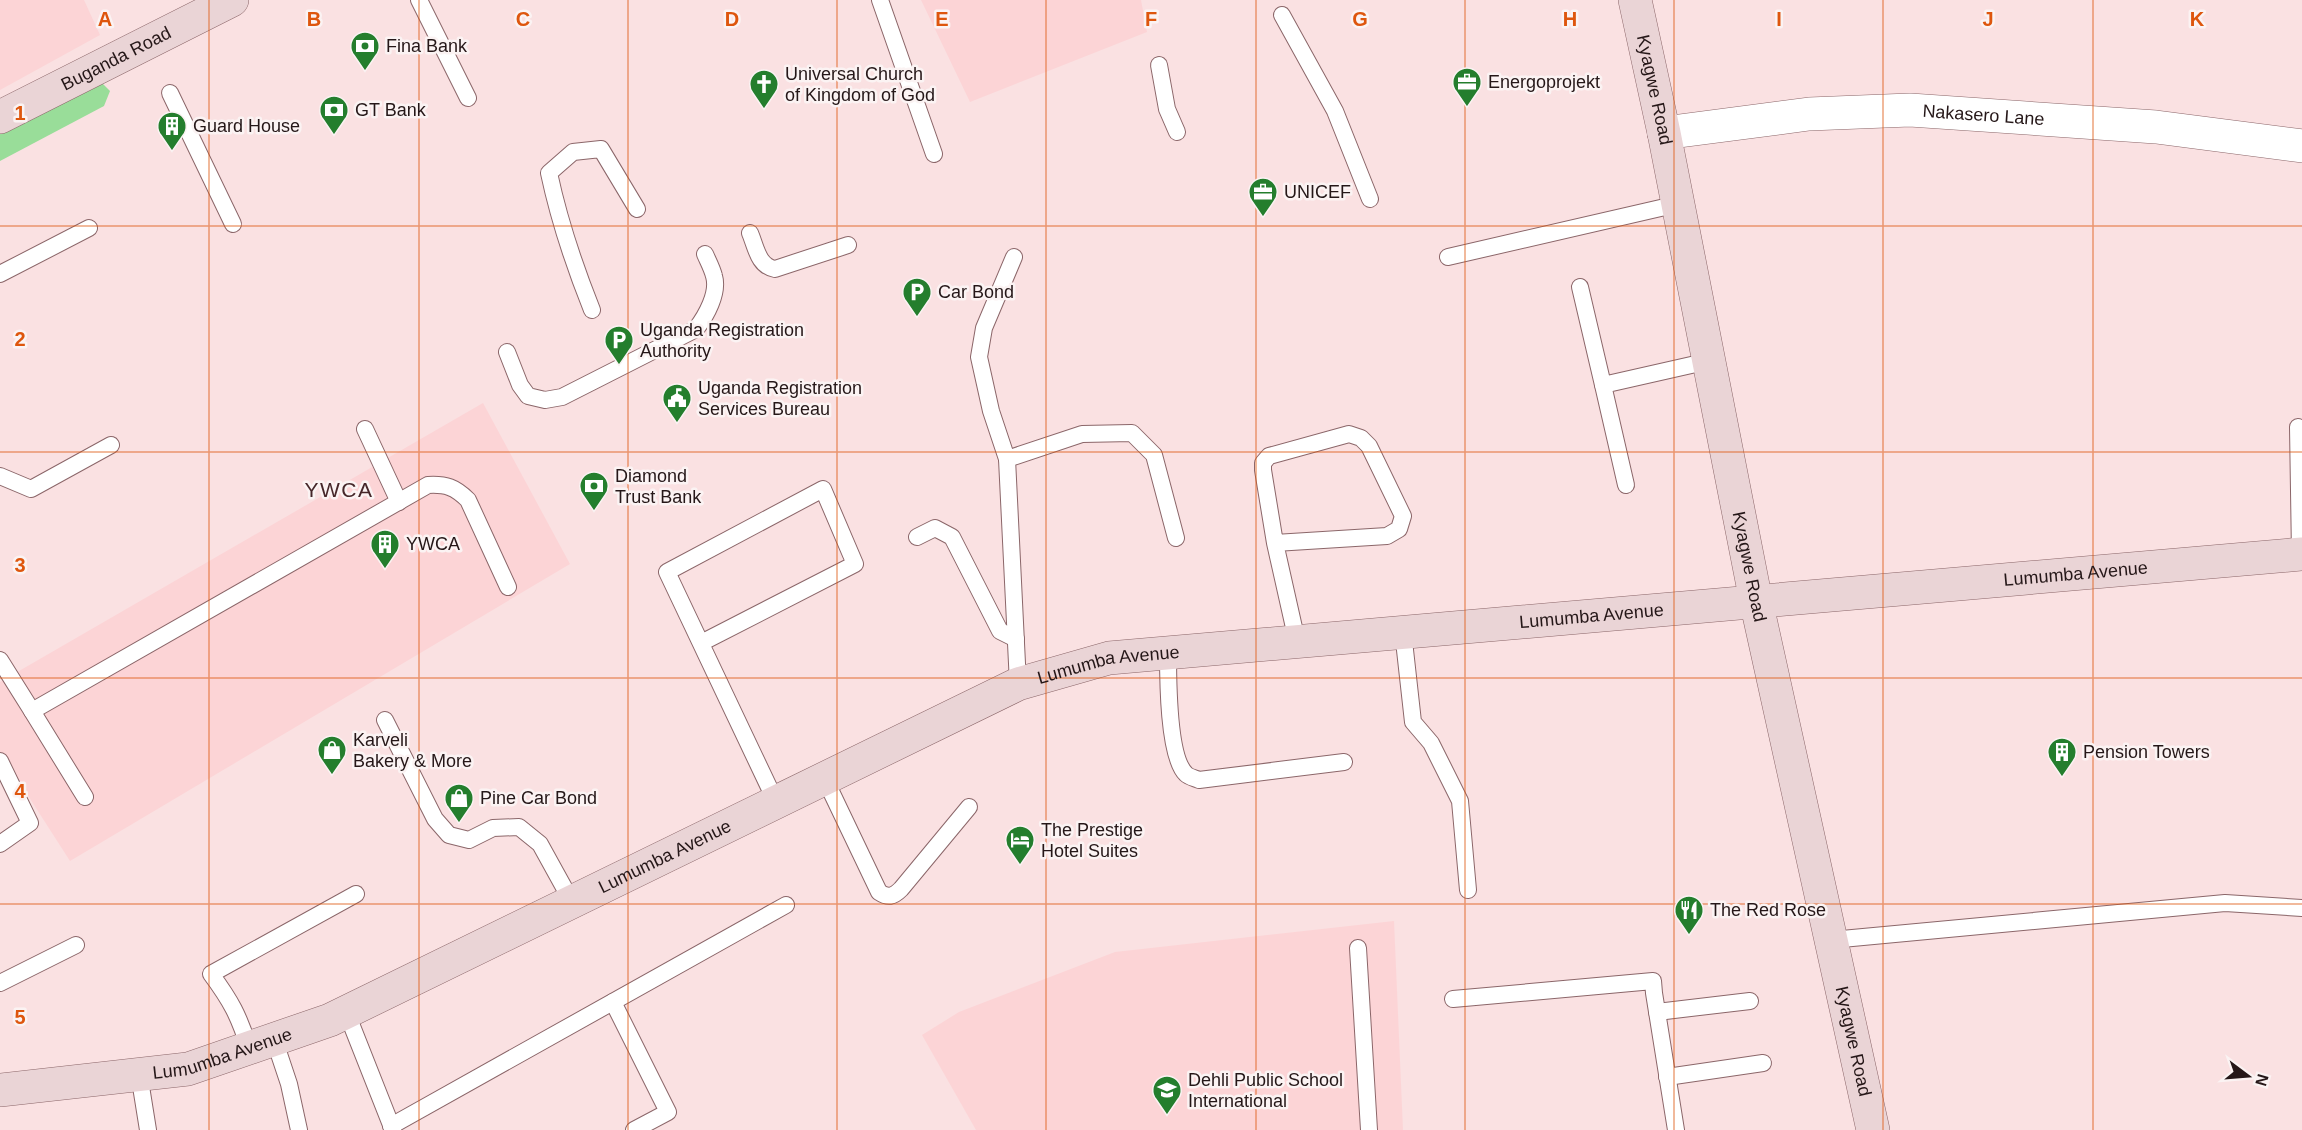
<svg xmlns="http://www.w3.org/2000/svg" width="2302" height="1130" viewBox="0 0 2302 1130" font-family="Arial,sans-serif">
	<rect width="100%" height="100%" fill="#fae1e2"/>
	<!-- built -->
	<g fill="#fcd4d6">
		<polygon points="0,0 84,0 100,35 0,90"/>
		<polygon points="921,0 1141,0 1147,32 970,102"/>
		<polygon points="483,403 570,564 70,861 0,752 0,682"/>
		<polygon points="1394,921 1403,1130 976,1130 922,1035 959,1012 1115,952"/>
	</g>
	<!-- green -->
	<polygon fill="#9d9" points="102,83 110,91 104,106 0,161 0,134"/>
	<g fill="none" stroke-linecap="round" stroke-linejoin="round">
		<!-- lane casing -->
		<g stroke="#8b6669" stroke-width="18">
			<g id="lane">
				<polyline points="419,0 468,98"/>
				<polyline points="880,0 934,154"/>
				<polyline points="1282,15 1335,111 1370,199"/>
				<polyline points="1159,65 1167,109 1177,132"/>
				<polyline points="170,93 233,224"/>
				<path d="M750 233C756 247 758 266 775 269L848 245"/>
				<polyline points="1014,257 984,328 979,357 991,411 1007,459 1018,684"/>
				<polyline points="1448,257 1678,204"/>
				<polyline points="0,274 89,228"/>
				<polyline points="1580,287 1603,385"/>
				<path d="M592 310C574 265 559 220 549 173L573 152 601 149 637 209"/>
				<path d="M507 352 520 385 528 396 545 400 562 397 696 329C706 316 719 293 714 276 712 268 708 261 705 254"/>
				<polyline points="2298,427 2300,554"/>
				<polyline points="365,429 399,502"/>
				<polyline points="1007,459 1082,434 1132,433 1154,455 1176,538"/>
				<polyline points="0,476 31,489 111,445"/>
				<polyline points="1626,485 1603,385 1709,361"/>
				<polyline points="917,537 935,528 952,537 1000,631 1016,639"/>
				<polyline points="1275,543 1387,536 1399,529 1403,516 1369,446 1361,438 1349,434 1269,456 1263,463 1263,470 1275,543 1297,641"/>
				<polyline points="1403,632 1413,722 1431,743 1460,801 1468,890"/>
				<polyline points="701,643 855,564 823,489 667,572 776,802"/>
				<path d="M1168 652C1168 677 1168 757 1186 774 1189 777 1194 778 1199 780L1344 762"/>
				<path d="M0 660 32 711 428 485C446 484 455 487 468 500L508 587"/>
				<polyline points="32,711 85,797"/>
				<polyline points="385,720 435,819 449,835 469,840 493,828 519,827 540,844 572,902"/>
				<polyline points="0,761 30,823 0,844"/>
				<path d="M825 779 879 892C888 898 893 897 901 889L969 807"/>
				<polyline points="1831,940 2225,903 2302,908"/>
				<polyline points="1358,948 1369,1130"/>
				<polyline points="0,983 76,945"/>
				<polyline points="1453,999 1653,981 1654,993 1676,1130"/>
				<polyline points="613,1002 668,1112 634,1130"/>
				<polyline points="346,1011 393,1130"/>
				<polyline points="1657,1012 1750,1001"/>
				<polyline points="274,1039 289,1084 299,1130"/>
				<path d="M249 1048C239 1016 231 1001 211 974L356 894"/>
				<polyline points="139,1074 148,1130"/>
				<polyline points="1667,1077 1763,1063"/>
				<polyline points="391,1126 786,905"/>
			</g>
		</g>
		<!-- street casing -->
		<g stroke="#8b6669" stroke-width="34">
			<g id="street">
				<path id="s1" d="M1664 133 1809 114 1910 110 2156 127 2302 146"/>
			</g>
		</g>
		<!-- secondary casing -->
		<g stroke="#8b6669" stroke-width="34">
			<g id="secondary">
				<path id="s2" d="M1635 0 1664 133 1756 601 1873 1130"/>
				<path id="s3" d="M0 117 232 0"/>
				<path id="s4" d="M0 1090 188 1069 330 1020 1018 684 1109 658 2302 554"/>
			</g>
		</g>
		<!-- lane -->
		<use href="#lane" stroke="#fff" stroke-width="16"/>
		<!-- street -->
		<use href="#street" stroke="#fff" stroke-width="33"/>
		<!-- secondary -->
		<use href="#secondary" stroke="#ead4d6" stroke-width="33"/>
	</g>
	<!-- grid -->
	<path fill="none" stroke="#de560d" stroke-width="1.5" stroke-opacity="0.55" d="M209 0V1130M419 0V1130M628 0V1130M837 0V1130M1046 0V1130M1256 0V1130M1465 0V1130M1674 0V1130M1883 0V1130M2093 0V1130M0 226H2302M0 452H2302M0 678H2302M0 904H2302"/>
	<!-- icons -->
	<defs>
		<g id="bank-pin" transform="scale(1.5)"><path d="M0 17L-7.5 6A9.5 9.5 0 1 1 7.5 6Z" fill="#247e2d" stroke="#fbf3f3"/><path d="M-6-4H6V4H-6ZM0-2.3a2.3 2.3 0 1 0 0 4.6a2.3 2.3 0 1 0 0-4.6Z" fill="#fff"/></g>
		<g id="office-pin" transform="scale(1.5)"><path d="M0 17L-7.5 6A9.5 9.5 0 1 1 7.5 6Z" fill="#247e2d" stroke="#fbf3f3"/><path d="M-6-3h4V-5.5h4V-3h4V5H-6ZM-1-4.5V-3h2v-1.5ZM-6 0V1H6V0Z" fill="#fff"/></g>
		<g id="church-pin" transform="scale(1.5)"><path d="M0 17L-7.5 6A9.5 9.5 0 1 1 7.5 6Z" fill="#247e2d" stroke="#fbf3f3"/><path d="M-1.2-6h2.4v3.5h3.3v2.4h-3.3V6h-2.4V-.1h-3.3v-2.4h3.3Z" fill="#fff"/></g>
		<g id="building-pin" transform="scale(1.5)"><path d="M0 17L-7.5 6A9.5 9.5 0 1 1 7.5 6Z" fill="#247e2d" stroke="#fbf3f3"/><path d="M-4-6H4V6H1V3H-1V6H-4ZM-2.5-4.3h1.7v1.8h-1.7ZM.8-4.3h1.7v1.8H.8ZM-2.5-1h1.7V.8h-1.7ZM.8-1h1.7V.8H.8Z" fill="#fff"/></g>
		<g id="parking-pin" transform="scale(1.5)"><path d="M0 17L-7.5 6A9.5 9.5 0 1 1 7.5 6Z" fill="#247e2d" stroke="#fbf3f3"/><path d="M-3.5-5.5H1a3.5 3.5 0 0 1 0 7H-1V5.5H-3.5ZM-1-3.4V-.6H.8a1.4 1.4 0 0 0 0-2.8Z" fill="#fff"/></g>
		<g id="civic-pin" transform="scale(1.5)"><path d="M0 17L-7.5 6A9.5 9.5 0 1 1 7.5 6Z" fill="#247e2d" stroke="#fbf3f3"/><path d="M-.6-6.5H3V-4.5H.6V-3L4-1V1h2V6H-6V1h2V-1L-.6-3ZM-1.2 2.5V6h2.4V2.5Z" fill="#fff"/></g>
		<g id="shop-pin" transform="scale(1.5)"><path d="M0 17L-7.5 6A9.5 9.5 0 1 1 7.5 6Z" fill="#247e2d" stroke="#fbf3f3"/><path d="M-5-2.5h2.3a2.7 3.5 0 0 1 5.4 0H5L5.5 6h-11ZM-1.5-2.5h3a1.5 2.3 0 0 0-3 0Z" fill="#fff"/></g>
		<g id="hotel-pin" transform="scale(1.5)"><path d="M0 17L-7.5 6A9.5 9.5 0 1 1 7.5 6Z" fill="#247e2d" stroke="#fbf3f3"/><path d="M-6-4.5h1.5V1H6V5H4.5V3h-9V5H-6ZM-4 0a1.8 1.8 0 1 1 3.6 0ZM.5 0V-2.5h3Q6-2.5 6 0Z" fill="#fff"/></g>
		<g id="restaurant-pin" transform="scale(1.5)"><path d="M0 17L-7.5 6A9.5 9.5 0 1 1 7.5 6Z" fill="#247e2d" stroke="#fbf3f3"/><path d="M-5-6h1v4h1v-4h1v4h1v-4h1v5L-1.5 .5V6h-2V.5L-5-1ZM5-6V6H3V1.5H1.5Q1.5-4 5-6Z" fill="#fff"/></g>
		<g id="school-pin" transform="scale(1.5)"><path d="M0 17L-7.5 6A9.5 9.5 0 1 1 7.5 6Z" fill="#247e2d" stroke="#fbf3f3"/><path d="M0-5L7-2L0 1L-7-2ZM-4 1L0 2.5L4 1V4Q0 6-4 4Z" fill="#fff"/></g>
	</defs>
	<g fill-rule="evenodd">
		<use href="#bank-pin" x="365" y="46"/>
		<use href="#office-pin" x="1467" y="82"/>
		<use href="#church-pin" x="764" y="84"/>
		<use href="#bank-pin" x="334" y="110"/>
		<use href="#building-pin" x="172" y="126"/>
		<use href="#office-pin" x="1263" y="192"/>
		<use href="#parking-pin" x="917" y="292"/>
		<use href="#parking-pin" x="619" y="340"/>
		<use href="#civic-pin" x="677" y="398"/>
		<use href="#bank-pin" x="594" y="486"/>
		<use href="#building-pin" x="385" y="544"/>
		<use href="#shop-pin" x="332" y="750"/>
		<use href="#building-pin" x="2062" y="752"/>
		<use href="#shop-pin" x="459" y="798"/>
		<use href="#hotel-pin" x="1020" y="840"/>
		<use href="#restaurant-pin" x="1689" y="910"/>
		<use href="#school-pin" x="1167" y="1090"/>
	</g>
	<g text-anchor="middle" stroke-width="5" stroke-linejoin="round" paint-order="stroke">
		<!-- poi labels -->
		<g font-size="18" fill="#251718" stroke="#fbf3f3" text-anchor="start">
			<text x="386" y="52">Fina Bank</text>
			<text x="785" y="80">Universal Church<tspan x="785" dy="21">of Kingdom of God</tspan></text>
			<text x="1488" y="88">Energoprojekt</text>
			<text x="355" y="116">GT Bank</text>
			<text x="193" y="132">Guard House</text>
			<text x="1284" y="198">UNICEF</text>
			<text x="938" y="298">Car Bond</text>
			<text x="640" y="336">Uganda Registration<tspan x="640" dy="21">Authority</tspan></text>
			<text x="698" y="394">Uganda Registration<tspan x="698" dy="21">Services Bureau</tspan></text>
			<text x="615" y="482">Diamond<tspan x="615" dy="21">Trust Bank</tspan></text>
			<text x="406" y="550">YWCA</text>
			<text x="353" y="746">Karveli<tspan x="353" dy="21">Bakery &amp; More</tspan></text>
			<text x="2083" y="758">Pension Towers</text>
			<text x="480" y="804">Pine Car Bond</text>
			<text x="1041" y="836">The Prestige<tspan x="1041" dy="21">Hotel Suites</tspan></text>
			<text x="1710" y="916">The Red Rose</text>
			<text x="1188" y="1086">Dehli Public School<tspan x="1188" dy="21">International</tspan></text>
		</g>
		<!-- street labels -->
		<g font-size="18" fill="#251718" stroke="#fbf3f3">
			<text dy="6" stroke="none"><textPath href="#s3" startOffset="130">Buganda Road</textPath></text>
			<text dy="6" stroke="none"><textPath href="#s2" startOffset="92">Kyagwe Road</textPath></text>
			<text dy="6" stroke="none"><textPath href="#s1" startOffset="321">Nakasero Lane</textPath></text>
			<text dy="6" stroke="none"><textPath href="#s2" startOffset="578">Kyagwe Road</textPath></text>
			<text dy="6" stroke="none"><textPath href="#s4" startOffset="2170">Lumumba Avenue</textPath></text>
			<text dy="6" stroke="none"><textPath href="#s4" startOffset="1684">Lumumba Avenue</textPath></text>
			<text dy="6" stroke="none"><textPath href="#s4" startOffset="1198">Lumumba Avenue</textPath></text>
			<text dy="6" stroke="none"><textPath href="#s4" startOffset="712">Lumumba Avenue</textPath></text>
			<text dy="6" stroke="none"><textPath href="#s2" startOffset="1064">Kyagwe Road</textPath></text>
			<text dy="6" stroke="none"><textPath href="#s4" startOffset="226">Lumumba Avenue</textPath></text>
		</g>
		<!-- quarter labels -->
		<g font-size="21" letter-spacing="1.5" fill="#46272a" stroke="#fbf3f3">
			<text x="339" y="497">YWCA</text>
		</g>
	</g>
	<g font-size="20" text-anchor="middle" font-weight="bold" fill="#de560d" stroke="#fbf3f3" stroke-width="5" stroke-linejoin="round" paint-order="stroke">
		<text x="105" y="26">A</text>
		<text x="314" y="26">B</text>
		<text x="523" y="26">C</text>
		<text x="732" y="26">D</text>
		<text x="942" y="26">E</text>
		<text x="1151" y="26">F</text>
		<text x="1360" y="26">G</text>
		<text x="1570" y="26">H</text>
		<text x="1779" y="26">I</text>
		<text x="1988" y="26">J</text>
		<text x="2197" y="26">K</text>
		<text x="20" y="120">1</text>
		<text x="20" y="346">2</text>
		<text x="20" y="572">3</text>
		<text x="20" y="798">4</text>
		<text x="20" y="1024">5</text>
	</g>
	<!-- north arrow -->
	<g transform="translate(2248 1076) rotate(106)" stroke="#fbf3f3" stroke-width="4.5" paint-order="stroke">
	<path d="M0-4.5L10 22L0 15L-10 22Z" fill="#251718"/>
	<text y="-9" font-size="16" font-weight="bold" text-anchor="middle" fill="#251718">N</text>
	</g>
</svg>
